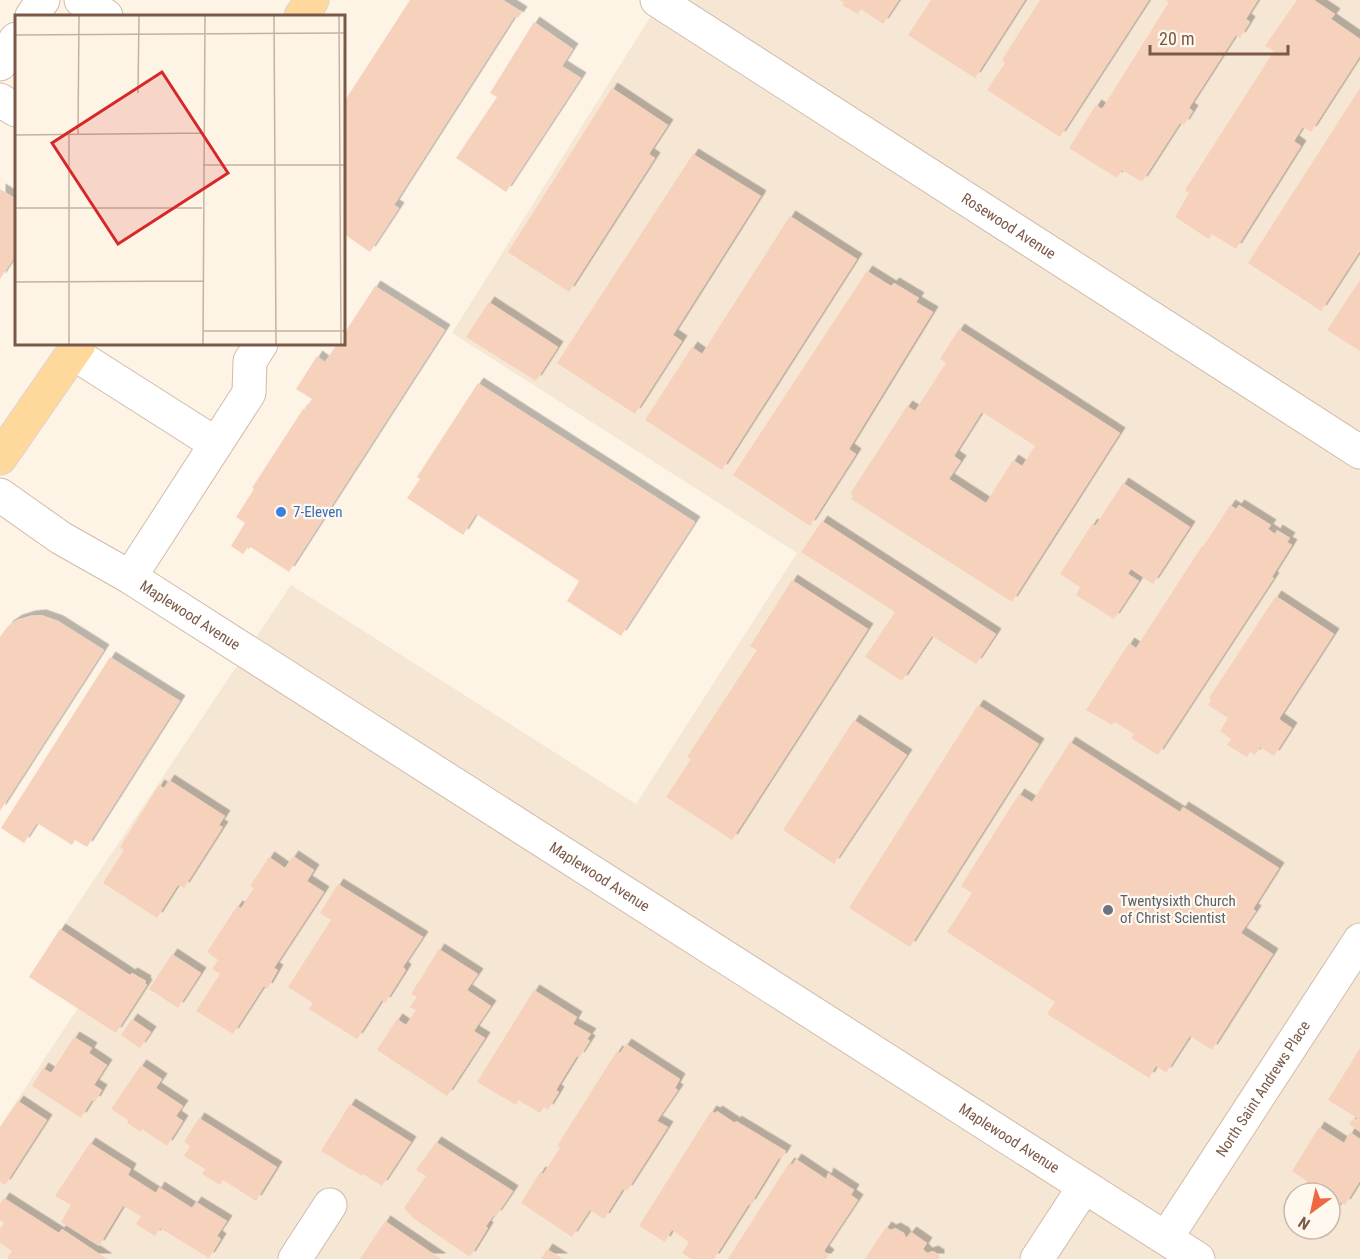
<svg xmlns="http://www.w3.org/2000/svg" width="1360" height="1259" viewBox="0 0 1360 1259" font-family="'Roboto Condensed',sans-serif">
	<defs>
		<filter id="shadow"><feDropShadow dx="5.5" dy="-5.5" stdDeviation="0" flood-color="#0004"/></filter>
	</defs>
	<rect width="100%" height="100%" fill="#fef4e6"/>
	<!-- residential -->
	<path fill="#f6e6d4" fill-rule="evenodd" d="M661 0H1360V1259H0V1126L78 1008 29 977 291 585 636 804 797 553 452 333ZM1294 1193H1330V1229H1294Z"/>
	<!-- building -->
	<g fill="#f6d2bc" fill-rule="evenodd" filter="url(#shadow)">
		<polygon points="410,0 503,0 522,12 518,18 515,16 394,205 399,208 370,252 344,234 344,102"/>
		<polygon points="840,0 899,0 883,24 861,9 858,14 842,5 844,3"/>
		<polygon points="931,0 1025,0 975,78 908,35"/>
		<polygon points="1040,0 1149,0 1060,137 987,90 1005,63 1002,60"/>
		<polygon points="1165,0 1258,0 1246,19 1250,22 1240,38 1236,35 1189,108 1193,111 1184,125 1180,123 1142,182 1122,170 1117,178 1069,148 1096,105 1102,109 1169,2"/>
		<polygon points="1297,0 1314,0 1335,14 1331,19 1360,39 1360,56 1311,132 1303,127 1294,141 1301,146 1236,249 1212,234 1209,239 1175,217 1189,193 1185,190 1274,51 1265,46"/>
		<polygon points="534,22 573,49 562,66 581,78 506,192 456,158 497,97 490,93"/>
		<polygon points="612,88 668,125 649,154 655,158 569,292 508,252"/>
		<polygon points="1360,88 1360,251 1321,311 1248,263"/>
		<polygon points="693,154 761,196 673,335 682,341 635,414 557,363"/>
		<polygon points="0,189 16,199 16,255 0,279"/>
		<polygon points="790,216 857,259 722,470 645,420 692,347 702,354"/>
		<polygon points="867,271 891,286 894,283 919,298 916,302 933,312 849,449 856,454 810,526 733,475"/>
		<polygon points="1360,280 1360,351 1327,330"/>
		<polygon points="375,286 445,330 289,572 249,546 243,554 231,546 245,523 236,517 254,489 252,488 303,409 305,410 312,399 296,389 317,356 325,362 337,344 344,344 344,334"/>
		<polygon points="489,302 558,347 536,381 466,337"/>
		<path d="M959 329 1120 433 1012 602 851 499 853 496 850 494 907 406 915 411 946 363 940 359ZM982 412 1035 446 1022 466 1013 460 986 503 949 479 961 461 954 456Z"/>
		<polygon points="478,383 695,522 621,636 567,601 579,581 476,514 463,535 407,498 420,479 417,477"/>
		<polygon points="1123,483 1190,527 1153,584 1131,569 1128,574 1139,581 1114,619 1076,595 1080,587 1060,574 1092,524 1095,526"/>
		<polygon points="1230,505 1236,509 1239,505 1271,525 1268,529 1275,534 1277,530 1290,538 1287,542 1292,545 1272,577 1274,578 1158,755 1131,738 1134,734 1115,722 1112,725 1086,710 1129,643 1136,648 1202,546 1203,547"/>
		<polygon points="822,521 996,634 976,664 932,636 902,681 865,657 895,612 801,552"/>
		<polygon points="792,580 868,629 732,840 666,797 691,759 687,757 757,650 750,646"/>
		<polygon points="1276,596 1334,634 1279,719 1292,728 1274,756 1260,747 1255,755 1250,752 1247,757 1227,745 1231,739 1220,731 1228,718 1208,705 1211,700 1209,698"/>
		<polygon points="41,615 58,621 104,650 0,811 0,637 8,626 17,620 30,616"/>
		<polygon points="110,657 180,701 87,847 75,840 72,845 37,823 24,843 1,828"/>
		<polygon points="978,705 1039,744 910,947 849,908"/>
		<polygon points="854,720 907,755 834,864 783,830"/>
		<polygon points="1070,742 1180,812 1183,807 1279,868 1253,909 1256,911 1241,933 1273,954 1212,1050 1190,1036 1166,1073 1156,1066 1149,1078 1047,1014 1055,1002 947,932 972,893 961,886 1019,794 1032,802"/>
		<polygon points="169,780 225,816 219,825 223,827 184,888 178,885 157,918 103,883 124,850 120,847 159,785 164,788"/>
		<polygon points="293,856 314,870 307,881 324,892 274,968 278,970 267,989 264,986 233,1034 196,1011 220,974 212,969 218,960 207,952 237,906 241,908 254,888 250,886 269,857 285,868"/>
		<polygon points="338,884 423,937 403,967 406,970 385,1003 382,1000 357,1039 309,1009 313,1003 288,987 331,920 320,913"/>
		<polygon points="60,929 130,975 132,973 146,981 145,983 147,985 116,1033 29,977"/>
		<polygon points="439,949 478,974 467,990 491,1006 474,1031 485,1038 447,1096 377,1050 397,1019 406,1025 416,1010 410,1007 417,997 411,994"/>
		<polygon points="172,954 201,973 178,1008 149,989"/>
		<polygon points="534,990 577,1017 573,1024 591,1034 587,1039 590,1041 579,1058 577,1056 556,1090 559,1092 548,1110 544,1107 540,1113 518,1100 516,1105 477,1082"/>
		<polygon points="132,1019 151,1032 140,1048 121,1035"/>
		<polygon points="74,1037 92,1048 89,1053 107,1065 94,1085 102,1090 95,1102 92,1100 81,1118 32,1086 43,1068 51,1073"/>
		<polygon points="626,1044 680,1079 675,1088 678,1090 657,1121 668,1127 627,1191 623,1189 604,1219 590,1210 572,1237 521,1203 540,1172 543,1174 560,1148 557,1146 617,1051 620,1053"/>
		<polygon points="1360,1048 1360,1132 1349,1124 1353,1119 1356,1121 1357,1118 1328,1100"/>
		<polygon points="141,1065 162,1079 156,1088 183,1106 176,1116 183,1121 167,1146 142,1129 141,1132 127,1123 128,1120 111,1109"/>
		<polygon points="18,1101 47,1120 5,1185 0,1182 0,1127"/>
		<polygon points="350,1104 411,1142 382,1186 363,1174 362,1176 321,1151"/>
		<polygon points="711,1111 715,1113 717,1111 735,1123 736,1121 786,1151 781,1159 779,1158 750,1205 749,1204 714,1259 691,1259 682,1253 689,1242 672,1230 665,1242 639,1226"/>
		<polygon points="199,1118 277,1167 256,1201 223,1180 220,1185 202,1174 205,1169 184,1156 190,1146 184,1142"/>
		<polygon points="1319,1127 1344,1143 1350,1132 1360,1139 1360,1181 1345,1205 1341,1202 1335,1211 1330,1207 1330,1193 1308,1193 1302,1189 1307,1181 1292,1171"/>
		<polygon points="436,1142 513,1191 496,1216 494,1215 486,1226 488,1228 470,1257 413,1218 404,1208 426,1176 416,1170"/>
		<polygon points="90,1143 131,1169 128,1175 156,1193 159,1187 192,1208 196,1202 227,1221 217,1236 221,1239 209,1258 160,1228 155,1236 136,1224 141,1216 123,1206 99,1246 61,1222 71,1205 55,1196"/>
		<polygon points="796,1159 826,1179 828,1173 854,1190 851,1195 858,1200 824,1251 829,1255 826,1259 728,1259 789,1163 792,1165"/>
		<polygon points="4,1198 59,1233 62,1229 107,1259 7,1259 12,1251 0,1243 0,1229 4,1223 0,1220 0,1204"/>
		<polygon points="385,1221 441,1259 360,1259"/>
		<polygon points="886,1227 891,1230 895,1228 904,1233 906,1238 911,1232 927,1243 923,1249 927,1253 933,1251 939,1255 939,1259 865,1259"/>
		<polygon points="547,1249 563,1259 541,1259"/>
	</g>
	<g fill="none" stroke-linecap="round" stroke-linejoin="round">
		<!-- minor casing -->
		<g stroke="#d1bbab" stroke-width="35">
			<g id="minor">
				<polyline points="81,0 106,16"/>
				<path id="s1" d="M657 0 1360 452"/>
				<polyline points="32,16 43,0"/>
				<polyline points="0,64 16,39"/>
				<polyline points="0,100 16,110"/>
				<polyline points="73,353 216,444"/>
				<path id="s2" d="M0 495 61 538 130 577 1198 1259"/>
				<polyline points="130,577 249,393 250,361 261,344"/>
				<path id="s3" d="M1166 1238 1360 940"/>
				<polyline points="295,1259 330,1205"/>
				<polyline points="1037,1259 1084,1187"/>
			</g>
		</g>
		<!-- major casing -->
		<g stroke="#dcd4cf" stroke-width="35">
			<g id="major">
				<polyline points="301,16 312,0"/>
				<polyline points="0,458 79,344"/>
			</g>
		</g>
		<!-- minor -->
		<use href="#minor" stroke="#fff" stroke-width="33"/>
		<!-- major -->
		<use href="#major" stroke="#ffd99c" stroke-width="33"/>
	</g>
	<!-- markers -->
	<circle fill="#3f7fe0" stroke="#fff8ee" stroke-width="2" cx="281" cy="512" r="6"/>
	<circle fill="#6b7280" stroke="#fff8ee" stroke-width="2" cx="1108" cy="910" r="6"/>
	<g text-anchor="middle" stroke-width="4.5" stroke-linejoin="round" paint-order="stroke">
		<!-- street labels -->
		<g font-size="15" fill="#7a5948" stroke="#fff8ee">
			<text dy="5" stroke="none"><textPath href="#s1" startOffset="418">Rosewood Avenue</textPath></text>
			<text dy="5" stroke="none"><textPath href="#s2" startOffset="225">Maplewood Avenue</textPath></text>
			<text dy="5" stroke="none"><textPath href="#s2" startOffset="711">Maplewood Avenue</textPath></text>
			<text dy="5" stroke="none"><textPath href="#s3" startOffset="178">North Saint Andrews Place</textPath></text>
			<text dy="5" stroke="none"><textPath href="#s2" startOffset="1197">Maplewood Avenue</textPath></text>
		</g>
		<!-- shop labels -->
		<g font-size="15" fill="#366cbe" stroke="#fff8ee" text-anchor="start">
			<text x="293" y="517">7-Eleven</text>
		</g>
		<!-- worship labels -->
		<g font-size="15" fill="#5b616d" stroke="#fff8ee" text-anchor="start">
			<text x="1120" y="906">Twentysixth Church<tspan x="1120" dy="17">of Christ Scientist</tspan></text>
		</g>
	</g>
	<!-- overview -->
	<g transform="translate(15 15)">
		<rect width="330" height="330" fill="#fef4e6"/>
		<path fill="none" stroke="#c5b1a2" stroke-width="1.5" d="M259 1 261 329M324 1 326 329M0 20 330 18M123 78 124 1M54 119V329M63 119 64 1M0 120 189 118M188 150H330M0 193H187M0 267 188 266M188 316H330M188 329 190 1"/>
		<path fill="#d62828" fill-opacity="0.15" stroke="#d62828" stroke-width="3" d="M147 57 213 158 103 229 37 128Z"/>
		<rect width="330" height="330" fill="none" stroke="#7a5948" stroke-width="3"/>
	</g>
	<!-- north arrow -->
	<g transform="translate(1312 1211) rotate(213)"><circle r="28" fill="#fff8ee" stroke="#cab8ac" stroke-width="1.5"/>
	<path d="M0-4.5L10 22L0 15L-10 22Z" fill="#f06743"/>
	<text y="-9" font-size="16" font-weight="bold" text-anchor="middle" fill="#7a5948">N</text>
	</g>
	<!-- scale -->
	<path d="M1150 45v9h138v-9" fill="none" stroke="#7a5948" stroke-width="3"/>
	<text x="1159" y="45" font-size="18" fill="#7a5948" stroke="#fff8ee" stroke-width="4.5" paint-order="stroke">20 m</text>
</svg>
